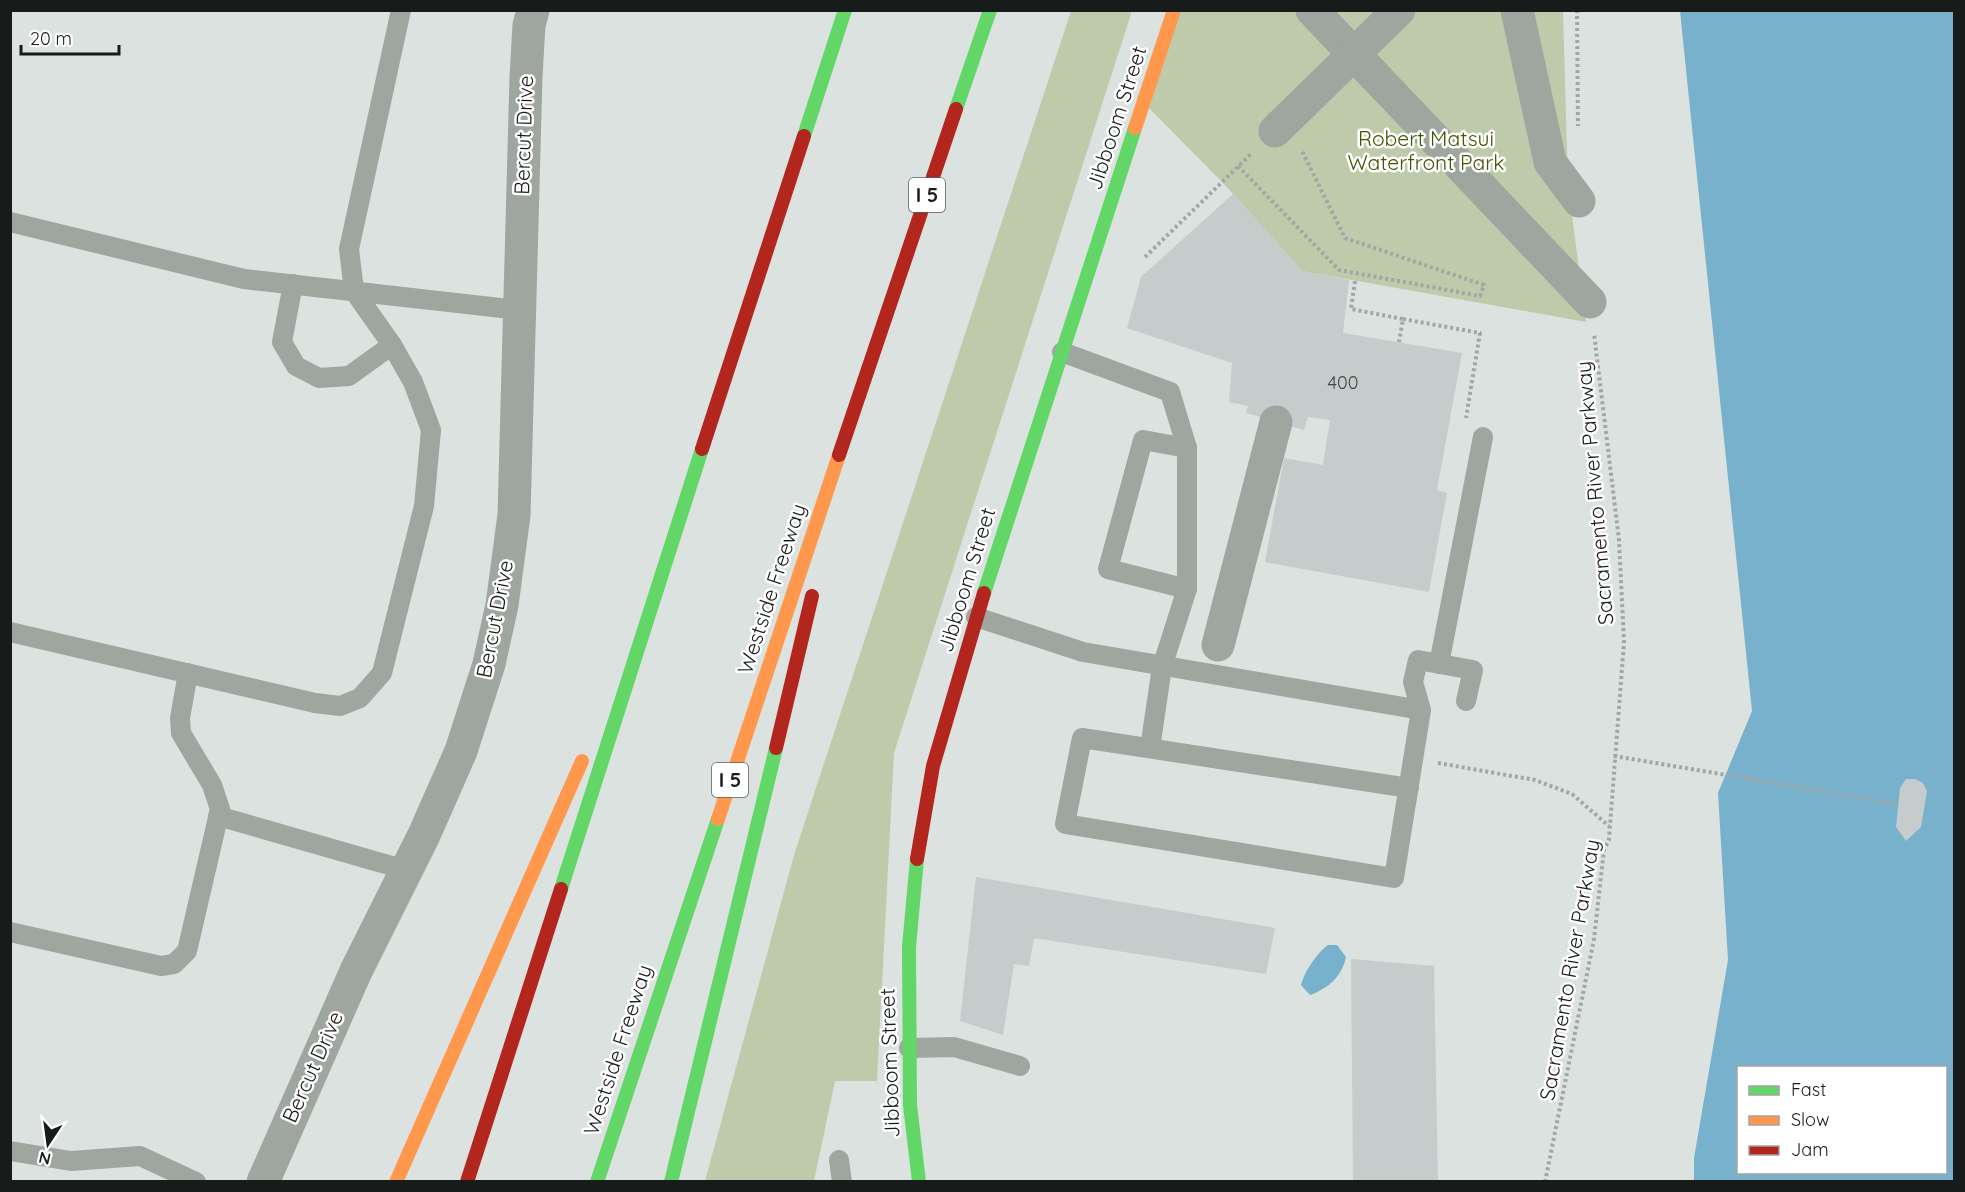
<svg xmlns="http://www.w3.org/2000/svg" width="1965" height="1192" viewBox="0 0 1965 1192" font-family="Quicksand,sans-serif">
	<rect width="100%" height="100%" fill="#dce2e0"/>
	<!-- green -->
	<g fill="#bfcaab">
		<polygon points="1071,11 1132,11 894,753 877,1081 835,1081 814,1181 705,1181 794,855"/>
		<polygon points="1175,11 1563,11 1568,185 1586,322 1302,271 1225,185 1145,104"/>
	</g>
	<!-- water -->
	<g fill="#78b1cb" fill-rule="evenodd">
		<path d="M1680 11H1954V1181H1694V1158L1728 960 1718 793 1752 711ZM1738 1068H1946V1172H1738Z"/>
		<path d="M1328 945H1337L1346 957C1342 976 1329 988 1310 995L1301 985C1304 972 1317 953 1328 945Z"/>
	</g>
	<!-- building -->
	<g fill="#c6cbcb">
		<polygon points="1233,194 1302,271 1349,280 1343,333 1462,353 1437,490 1447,493 1429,592 1265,562 1284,458 1323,465 1330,420 1308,417 1304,430 1246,413 1248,406 1229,402 1232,363 1127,328 1141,277"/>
		<polygon points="1906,779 1915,779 1923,783 1927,791 1921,827 1906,841 1896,827 1900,788"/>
		<polygon points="976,877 1275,928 1266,974 1034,938 1029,966 1014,964 1003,1035 960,1021"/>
		<polygon points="1351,959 1434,966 1438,1182 1353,1182"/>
	</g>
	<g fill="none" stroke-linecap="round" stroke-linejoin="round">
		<!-- path -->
		<g stroke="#a0a7a4" stroke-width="4" stroke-dasharray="3 3" stroke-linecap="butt">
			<polyline points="1577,10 1578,126"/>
			<polyline points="1238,166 1339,270 1480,296 1484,285 1345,238 1301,149"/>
			<polyline points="1145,257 1252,153"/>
			<polyline points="1355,281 1351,309 1403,319 1399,342"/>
			<polyline points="1403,319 1480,333 1466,418"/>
			<polyline points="1614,756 1897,804"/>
			<polyline points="1438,763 1535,780 1572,794 1609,826"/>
			<polyline points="1545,1182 1594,939 1604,850 1609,839 1624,642 1619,540 1594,333"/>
		</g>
		<!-- lane -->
		<g stroke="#9fa6a0" stroke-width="20">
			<polyline points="10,222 244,279 519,310"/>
			<polyline points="293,284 282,342 296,366 319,378 349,376 392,345"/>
			<polyline points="1062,352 1170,392 1187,448 1187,589 1162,667 1150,748"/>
			<polyline points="1187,448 1143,440 1108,569 1187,589"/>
			<polyline points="976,617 1083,652 1421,710 1394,878 1065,824 1082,738 1409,788"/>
			<polyline points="10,632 315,703 340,706 360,698 382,673 424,506 431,430 413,382 392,345 354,291 349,249 401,10"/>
			<polyline points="1439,664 1483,437"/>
			<polyline points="1421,710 1413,682 1418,660 1473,670 1466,701"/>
			<polyline points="218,816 406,870"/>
			<polyline points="10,932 161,966 174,964 187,951 220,809 212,785 181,733 180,718 188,673"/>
			<polyline points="909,1048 954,1047 1020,1066"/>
			<polyline points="10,1151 71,1161 140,1156 196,1182"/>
			<polyline points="839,1160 842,1182"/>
		</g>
		<!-- street -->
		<g stroke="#9fa6a0" stroke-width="33">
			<polyline points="1312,10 1590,302"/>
			<polyline points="1517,10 1550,162 1579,201"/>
			<polyline points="1275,131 1399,10"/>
			<polyline points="1218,645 1276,422"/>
			<polyline points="263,1182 356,971 424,835 461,751 489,664 502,605 514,515 526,77 529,25 533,10"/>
		</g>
		<!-- fast -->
		<g stroke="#63d668" stroke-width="14">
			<polyline points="956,109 990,10"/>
			<polyline points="804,136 845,10"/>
			<polyline points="984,593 1135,128"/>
			<polyline points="917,859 909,947 910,1105 919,1182"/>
			<polyline points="561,889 702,449"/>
			<polyline points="597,1182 718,819"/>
			<polyline points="671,1182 776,748"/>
		</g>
		<!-- slow -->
		<g stroke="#ff974d" stroke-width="14">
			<polyline points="1135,128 1174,10"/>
			<polyline points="718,819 839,455"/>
			<polyline points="396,1182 582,761"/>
		</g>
		<!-- jam -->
		<g stroke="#b3261e" stroke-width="14">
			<polyline points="702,449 804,136"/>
			<polyline points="839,455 956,109"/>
			<polyline points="776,748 812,596"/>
			<polyline points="917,859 933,766 984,593"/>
			<polyline points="467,1182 561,889"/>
		</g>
	</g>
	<g text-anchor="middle" stroke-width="5" stroke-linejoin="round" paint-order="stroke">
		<!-- number labels -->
		<g font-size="18" fill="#434746">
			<text x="1343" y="389">400</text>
		</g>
		<!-- shield labels -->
		<g fill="#fff" stroke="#5d5f5f" stroke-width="1.5">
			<rect x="909" y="178" width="36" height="34" rx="4.5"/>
			<rect x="712" y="763" width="36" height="34" rx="4.5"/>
		</g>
		<g font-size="20" font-weight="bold" fill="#171b1a">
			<text x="927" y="202">I 5</text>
			<text x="730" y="787">I 5</text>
		</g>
		<!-- street labels -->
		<g font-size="21" fill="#171b1a" stroke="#fff">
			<text transform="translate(1117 118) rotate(-72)" y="7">Jibboom Street</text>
			<text transform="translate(524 135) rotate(-88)" y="7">Bercut Drive</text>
			<text transform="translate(1595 493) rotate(-95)" y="7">Sacramento River Parkway</text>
			<text transform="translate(967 580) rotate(-73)" y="7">Jibboom Street</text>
			<text transform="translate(772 589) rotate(-72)" y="7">Westside Freeway</text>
			<text transform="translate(495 619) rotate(-79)" y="7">Bercut Drive</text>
			<text transform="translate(1570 970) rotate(-80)" y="7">Sacramento River Parkway</text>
			<text transform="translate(618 1050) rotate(-72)" y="7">Westside Freeway</text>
			<text transform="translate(890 1063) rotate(-92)" y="7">Jibboom Street</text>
			<text transform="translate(313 1067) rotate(-66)" y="7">Bercut Drive</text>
		</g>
		<!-- park labels -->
		<g font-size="21" fill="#455300" stroke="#fff">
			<text x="1426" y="146">Robert Matsui<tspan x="1426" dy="24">Waterfront Park</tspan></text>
		</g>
	</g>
	<!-- border -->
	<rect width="1965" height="1192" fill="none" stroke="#171b1a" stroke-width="24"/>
	<!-- legend -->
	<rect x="1737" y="1066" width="210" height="108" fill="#ffffff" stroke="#a2a4a3" stroke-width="1.5"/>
	<rect x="1749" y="1086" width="30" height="9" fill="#63d668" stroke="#a2a4a3" stroke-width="1.5"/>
	<text x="1791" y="1096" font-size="18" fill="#171b1a">Fast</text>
	<rect x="1749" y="1116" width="30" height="9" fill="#ff974d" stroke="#a2a4a3" stroke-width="1.5"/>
	<text x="1791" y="1126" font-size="18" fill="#171b1a">Slow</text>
	<rect x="1749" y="1146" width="30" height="9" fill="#b3261e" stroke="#a2a4a3" stroke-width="1.5"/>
	<text x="1791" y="1156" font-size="18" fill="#171b1a">Jam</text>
	<!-- north arrow -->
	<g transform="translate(48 1144) rotate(193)" stroke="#ffffff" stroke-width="4.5" paint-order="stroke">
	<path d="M0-4.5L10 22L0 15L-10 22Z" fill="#171b1a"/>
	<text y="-9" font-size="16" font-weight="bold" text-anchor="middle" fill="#171b1a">N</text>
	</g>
	<!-- scale -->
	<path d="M21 45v9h98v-9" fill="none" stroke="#171b1a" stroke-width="3"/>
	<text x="30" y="45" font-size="18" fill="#171b1a" stroke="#ffffff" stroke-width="4.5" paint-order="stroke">20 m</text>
</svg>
